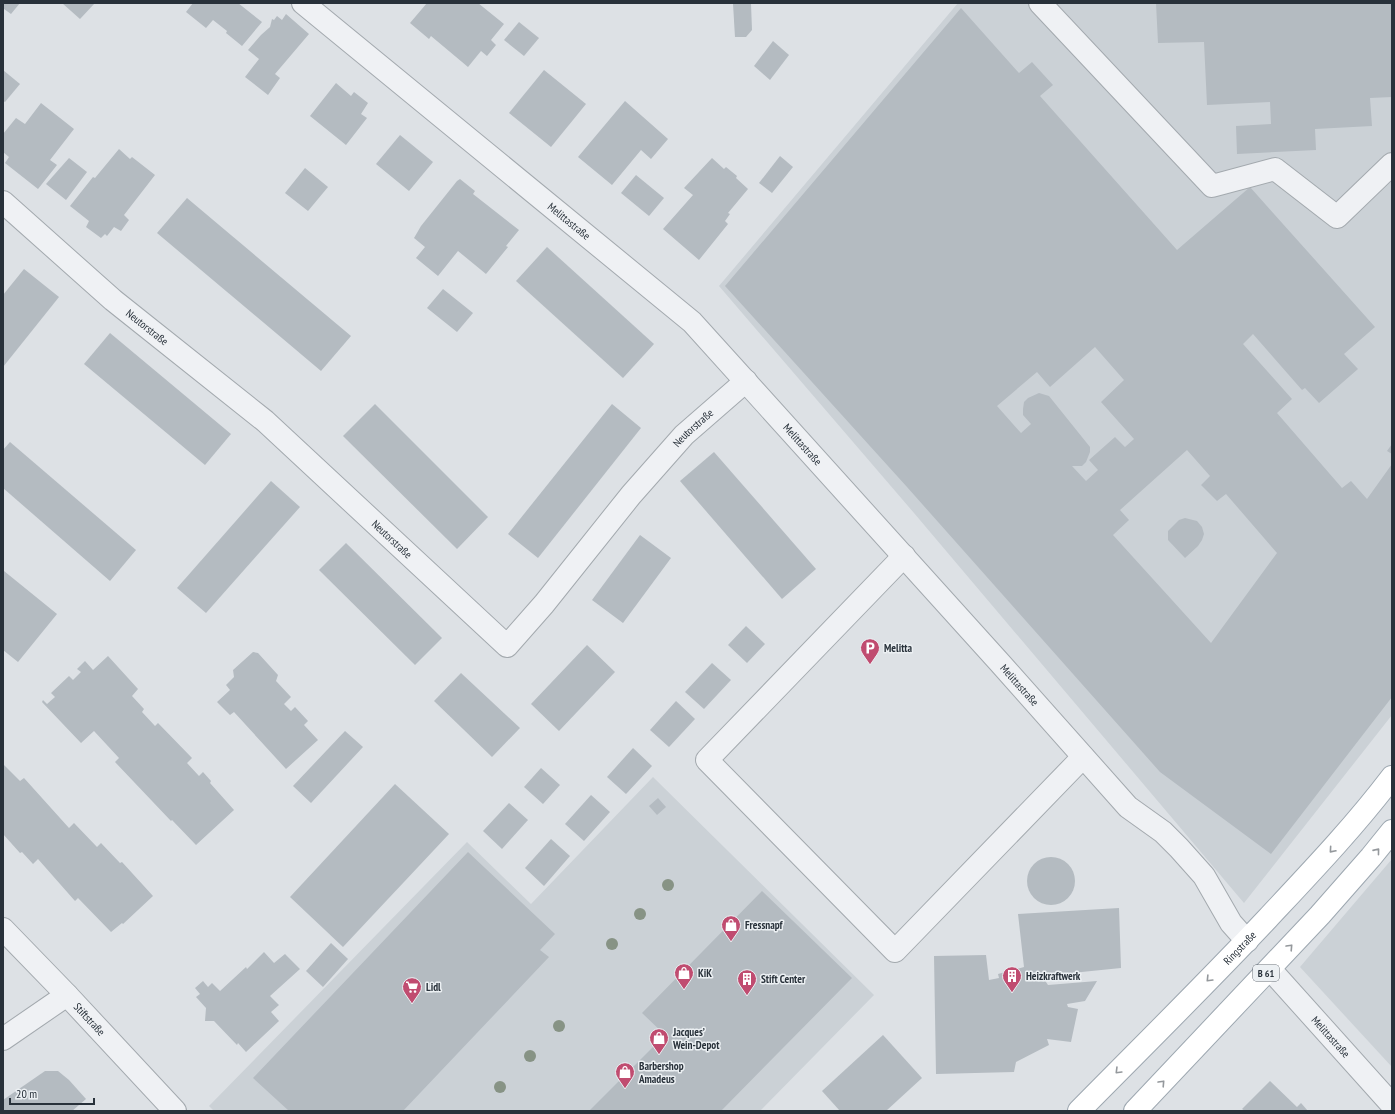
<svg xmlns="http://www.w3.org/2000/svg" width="1395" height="1114" viewBox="0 0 1395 1114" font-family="'PT Sans Narrow',sans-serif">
	<rect width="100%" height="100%" fill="#dde1e5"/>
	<!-- built -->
	<g fill="#cbd1d6">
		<polygon points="958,3 1392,3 1392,715 1244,903 914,513 719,286"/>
		<polygon points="653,777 874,995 760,1111 214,1111 209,1106 467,842 531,904"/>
		<polygon points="1392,859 1392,1067 1300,967"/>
	</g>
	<!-- building -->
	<g fill="#b4bbc1" fill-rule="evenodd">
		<polygon points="3,3 20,3 11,14 4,9 3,10"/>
		<polygon points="62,3 95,3 80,19"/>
		<polygon points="193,3 238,3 262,22 242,46 226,33 227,31 213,20 206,28 186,12"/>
		<polygon points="427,3 478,3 504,24 491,40 496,45 487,56 481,51 468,67 431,36 429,39 410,23"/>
		<polygon points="1156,3 1392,3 1392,97 1370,98 1372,126 1315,129 1316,150 1237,154 1236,126 1271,124 1270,102 1207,105 1204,42 1158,43"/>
		<polygon points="733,4 751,4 752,30 746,37 735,37"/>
		<path d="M961 8 1019 73 1032 62 1053 85 1040 96 1177 250 1250 187 1375 327 1344 354 1358 369 1319 403 1305 388 1302 390 1253 334 1243 344 1292 399 1277 413 1342 488 1351 481 1367 499 1392 464V697L1271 854 1160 772 907 487 725 286ZM1095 347 1124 380 1101 402 1134 439 1125 447 1115 437 1089 460 1098 470 1086 481 1072 466H1082L1086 462 1090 452V447L1049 396 1039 393 1028 398 1024 402 1023 409V415L1031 424 1021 433 997 406 1037 372 1050 387ZM1187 450 1210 476 1201 485 1217 501 1226 494 1277 553 1211 643 1113 535 1129 520 1120 510Z"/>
		<polygon points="286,14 309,34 275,74 280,78 268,95 245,77 259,59 248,50 261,35 270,27 272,19 274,20 277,16 282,20"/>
		<polygon points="519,22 539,38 524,56 504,40"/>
		<polygon points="773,41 789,55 770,80 754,66"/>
		<polygon points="3,70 20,84 5,102 3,101"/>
		<polygon points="544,70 586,104 551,147 509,113"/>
		<polygon points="336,83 351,96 354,92 368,103 361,114 367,118 346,145 310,116"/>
		<polygon points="625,101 668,139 651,159 641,150 612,185 578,157"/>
		<polygon points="41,103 74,129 50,160 57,165 38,189 5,163 9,157 3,152 3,134 16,118 25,124"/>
		<polygon points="400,135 433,162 409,191 376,164"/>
		<polygon points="119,149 130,159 132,157 155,175 124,215 129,220 121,231 114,227 107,236 105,234 101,238 86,227 89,221 70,206 93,177 95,178"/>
		<polygon points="780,156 793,167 772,193 759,183"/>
		<polygon points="69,158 87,172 66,200 46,184"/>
		<polygon points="712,158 724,169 726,167 737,176 736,178 748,189 728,213 730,214 725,221 728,224 699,260 663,229 693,195 684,188"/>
		<polygon points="305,168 328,187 308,211 285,193"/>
		<polygon points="636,175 664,198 649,216 621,193"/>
		<polygon points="460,179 475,191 473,194 519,230 506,246 508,247 486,274 458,251 438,276 416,258 425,247 414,238 421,226 457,181"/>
		<polygon points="187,198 351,336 321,371 157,233"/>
		<polygon points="547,247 654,344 623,378 516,281"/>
		<polygon points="24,269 59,297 3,367 3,295"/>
		<polygon points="443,289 473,313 457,332 427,308"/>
		<polygon points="110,333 231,434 205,465 84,364"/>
		<polygon points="375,404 488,517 457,549 343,436"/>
		<polygon points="612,404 641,428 538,558 508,534"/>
		<polygon points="10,442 136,550 110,581 3,488 3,450"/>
		<polygon points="1392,444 1392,454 1387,451"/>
		<polygon points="714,452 816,569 782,599 680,481"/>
		<polygon points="271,481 300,507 206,613 177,588"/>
		<polygon points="1185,518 1197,521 1202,527 1204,534 1202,540 1198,546 1185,558 1168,540 1168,531 1179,520"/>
		<polygon points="640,535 671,558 623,623 592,600"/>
		<polygon points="346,543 442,638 415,665 319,570"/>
		<polygon points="4,571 57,614 18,662 3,650 3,573"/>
		<polygon points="746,626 765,644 747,663 728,645"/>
		<polygon points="587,645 615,672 559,731 531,704"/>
		<polygon points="253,652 258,653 278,675 276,681 291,697 284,704 291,711 295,707 308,721 304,725 318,740 286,769 234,712 230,715 217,702 230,690 226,685 234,677 233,670"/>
		<polygon points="108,656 138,689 132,696 144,709 142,712 155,726 158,723 192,758 187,763 199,776 203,772 211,781 210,783 234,810 196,845 172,820 171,821 115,762 119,758 94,731 81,743 42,702 43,700 47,704 55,697 51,693 69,676 73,680 81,672 77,669 85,661 93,670"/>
		<polygon points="712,663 731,680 704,709 685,692"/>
		<polygon points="461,673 520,728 492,757 434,701"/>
		<polygon points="676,701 695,719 669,747 650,730"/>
		<polygon points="345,731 363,747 311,803 293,786"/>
		<polygon points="633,748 652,766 626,794 607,777"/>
		<polygon points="3,764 20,781 24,778 69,828 74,823 97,847 101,843 120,863 122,862 153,896 123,924 122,923 111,932 78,898 75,901 38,859 33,864 22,852 20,853 3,834"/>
		<polygon points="541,768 560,785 543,804 524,787"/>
		<polygon points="395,784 449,834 343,947 290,897"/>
		<polygon points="591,795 610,812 584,841 565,824"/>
		<polygon points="658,798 666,807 657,815 649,806"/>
		<polygon points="509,803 528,820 502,849 483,831"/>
		<polygon points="551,839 570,856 544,886 525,868"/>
		<polygon points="468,852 555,934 540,950 549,957 403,1111 289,1111 253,1078"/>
		<circle cx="1051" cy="881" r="24"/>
		<polygon points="762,891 852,978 721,1111 589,1111 665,1035 642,1013"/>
		<polygon points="1119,908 1121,968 1042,976 1048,985 1097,981 1085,1001 1067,1004 1068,1007 1078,1009 1071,1042 1047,1039 1049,1045 1016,1062 1014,1072 936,1074 934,956 986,955 989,980 999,978 998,974 1024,967 1018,914"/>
		<polygon points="331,943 348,959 323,987 306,971"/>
		<polygon points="264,952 274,963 285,954 300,969 270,996 279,1005 271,1012 279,1021 246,1052 238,1043 237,1045 214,1021 205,1021 206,1008 196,997 200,994 195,988 203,981 208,987 212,983 220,991 246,967 247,969"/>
		<polygon points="883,1035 922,1078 886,1111 840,1111 822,1091"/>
		<polygon points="45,1071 58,1071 69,1080 86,1099 72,1111 3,1111 3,1100"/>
		<polygon points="1270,1081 1297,1107 1301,1103 1308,1111 1245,1111 1242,1109"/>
	</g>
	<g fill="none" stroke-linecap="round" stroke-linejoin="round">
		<!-- minor casing -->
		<g stroke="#a3a9ae" stroke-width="24">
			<g id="minor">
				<path id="s1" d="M303 3 692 322 1000 663 1128 807 1163 832 1179 848 1204 876 1231 923 1247 941"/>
				<polyline points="1040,3 1212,186 1275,169 1337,217 1392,164"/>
				<path id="s2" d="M3 202 113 300 265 421 507 646 544 604 631 495 684 435 746 381"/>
				<polyline points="904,556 707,760 895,951 1083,757"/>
				<path id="s3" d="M3 929 67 995 175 1111"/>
				<path id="s4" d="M1270 969 1392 1105"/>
				<polyline points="3,1039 67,995"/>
			</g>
		</g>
		<!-- major casing -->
		<g stroke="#9da7b0" stroke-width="24">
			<g id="major">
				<path id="s5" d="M1079 1111C1142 1047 1206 984 1268 918 1311 872 1354 827 1392 777"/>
				<polyline points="1135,1111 1320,915 1371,857 1392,831"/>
			</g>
		</g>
		<!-- minor -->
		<use href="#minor" stroke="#eff1f4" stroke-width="22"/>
		<!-- major -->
		<use href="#major" stroke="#fff" stroke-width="22"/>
	</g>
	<!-- trees -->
	<g fill="#879385">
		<circle cx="668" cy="885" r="6"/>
		<circle cx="640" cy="914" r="6"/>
		<circle cx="612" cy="944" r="6"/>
		<circle cx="559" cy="1026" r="6"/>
		<circle cx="530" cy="1056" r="6"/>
		<circle cx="500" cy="1087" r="6"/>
	</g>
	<!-- one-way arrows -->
	<defs><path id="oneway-chevron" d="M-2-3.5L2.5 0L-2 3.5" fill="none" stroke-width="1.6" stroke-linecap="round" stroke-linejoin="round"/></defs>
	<g stroke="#94989c">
		<use href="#oneway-chevron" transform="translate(1332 850) rotate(131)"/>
		<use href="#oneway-chevron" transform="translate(1377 851) rotate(-51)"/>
		<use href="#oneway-chevron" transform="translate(1290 947) rotate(-47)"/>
		<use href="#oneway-chevron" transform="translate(1209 979) rotate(134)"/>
		<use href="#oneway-chevron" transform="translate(1118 1071) rotate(135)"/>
		<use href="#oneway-chevron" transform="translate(1162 1083) rotate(-47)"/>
	</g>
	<!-- icons -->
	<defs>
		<g id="parking-pin" transform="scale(1)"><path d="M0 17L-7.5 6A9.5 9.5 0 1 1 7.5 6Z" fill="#c04c70" stroke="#ecf0f3"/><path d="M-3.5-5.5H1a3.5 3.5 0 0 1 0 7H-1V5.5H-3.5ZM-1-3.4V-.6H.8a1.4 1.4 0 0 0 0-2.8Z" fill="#fff"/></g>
		<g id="shop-pin" transform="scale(1)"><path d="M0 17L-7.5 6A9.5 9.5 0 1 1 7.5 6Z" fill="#c04c70" stroke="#ecf0f3"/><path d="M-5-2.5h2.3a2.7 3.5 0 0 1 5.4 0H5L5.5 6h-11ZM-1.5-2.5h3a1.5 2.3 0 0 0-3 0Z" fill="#fff"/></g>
		<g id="building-pin" transform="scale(1)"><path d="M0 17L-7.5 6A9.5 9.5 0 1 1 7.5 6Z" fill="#c04c70" stroke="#ecf0f3"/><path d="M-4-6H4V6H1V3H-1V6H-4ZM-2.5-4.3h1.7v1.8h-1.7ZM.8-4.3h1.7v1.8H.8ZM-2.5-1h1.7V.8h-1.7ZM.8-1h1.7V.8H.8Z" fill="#fff"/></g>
		<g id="supermarket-pin" transform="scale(1)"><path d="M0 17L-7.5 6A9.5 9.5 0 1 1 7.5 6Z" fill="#c04c70" stroke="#ecf0f3"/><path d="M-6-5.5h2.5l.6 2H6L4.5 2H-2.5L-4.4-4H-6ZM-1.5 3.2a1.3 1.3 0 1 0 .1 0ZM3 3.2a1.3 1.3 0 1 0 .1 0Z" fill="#fff"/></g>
	</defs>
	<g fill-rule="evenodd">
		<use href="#parking-pin" x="870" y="648"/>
		<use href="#shop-pin" x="731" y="925"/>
		<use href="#shop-pin" x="684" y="973"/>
		<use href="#building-pin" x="1012" y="976"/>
		<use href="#building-pin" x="747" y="979"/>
		<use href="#supermarket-pin" x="412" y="987"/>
		<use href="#shop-pin" x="659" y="1038"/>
		<use href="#shop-pin" x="625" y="1072"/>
	</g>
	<g text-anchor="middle" stroke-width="3" stroke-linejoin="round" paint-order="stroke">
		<!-- shield labels -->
		<rect fill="#ecf0f3" stroke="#636a72" stroke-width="1" x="1253" y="965" width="26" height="16" rx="3"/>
		<g font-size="10" font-weight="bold" fill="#28313a">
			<text x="1266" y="977">B 61</text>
		</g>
		<!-- street labels -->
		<g font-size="11" fill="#28313a" stroke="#ecf0f3">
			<text dy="4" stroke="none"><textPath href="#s1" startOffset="344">Melittastraße</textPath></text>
			<text dy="4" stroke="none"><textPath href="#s2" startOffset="191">Neutorstraße</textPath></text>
			<text dy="4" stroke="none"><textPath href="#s2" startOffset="959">Neutorstraße</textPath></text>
			<text dy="4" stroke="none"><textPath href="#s1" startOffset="668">Melittastraße</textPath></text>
			<text dy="4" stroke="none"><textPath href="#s2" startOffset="515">Neutorstraße</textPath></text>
			<text dy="4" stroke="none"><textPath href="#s1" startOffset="992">Melittastraße</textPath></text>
			<text dy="4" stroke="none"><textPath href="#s5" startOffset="229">Ringstraße</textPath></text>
			<text dy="4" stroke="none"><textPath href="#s3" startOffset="125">Stiftstraße</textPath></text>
			<text dy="4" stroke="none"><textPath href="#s4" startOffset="91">Melittastraße</textPath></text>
		</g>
		<!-- poi labels -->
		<g font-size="11" font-weight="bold" fill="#28313a" stroke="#ecf0f3" text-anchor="start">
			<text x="884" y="652">Melitta</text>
			<text x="745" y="929">Fressnapf</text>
			<text x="698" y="977">KiK</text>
			<text x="1026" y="980">Heizkraftwerk</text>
			<text x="761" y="983">Stift Center</text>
			<text x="426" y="991">Lidl</text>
			<text x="673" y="1036">Jacques’<tspan x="673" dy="13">Wein-Depot</tspan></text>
			<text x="639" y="1070">Barbershop<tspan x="639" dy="13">Amadeus</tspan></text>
		</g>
	</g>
	<!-- border -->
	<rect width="1395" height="1114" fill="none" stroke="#28313a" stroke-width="8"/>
	<!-- scale -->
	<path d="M10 1098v6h84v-6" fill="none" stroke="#28313a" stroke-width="2"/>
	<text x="16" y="1098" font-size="12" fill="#28313a" stroke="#ecf0f3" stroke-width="3" paint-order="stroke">20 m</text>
</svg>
